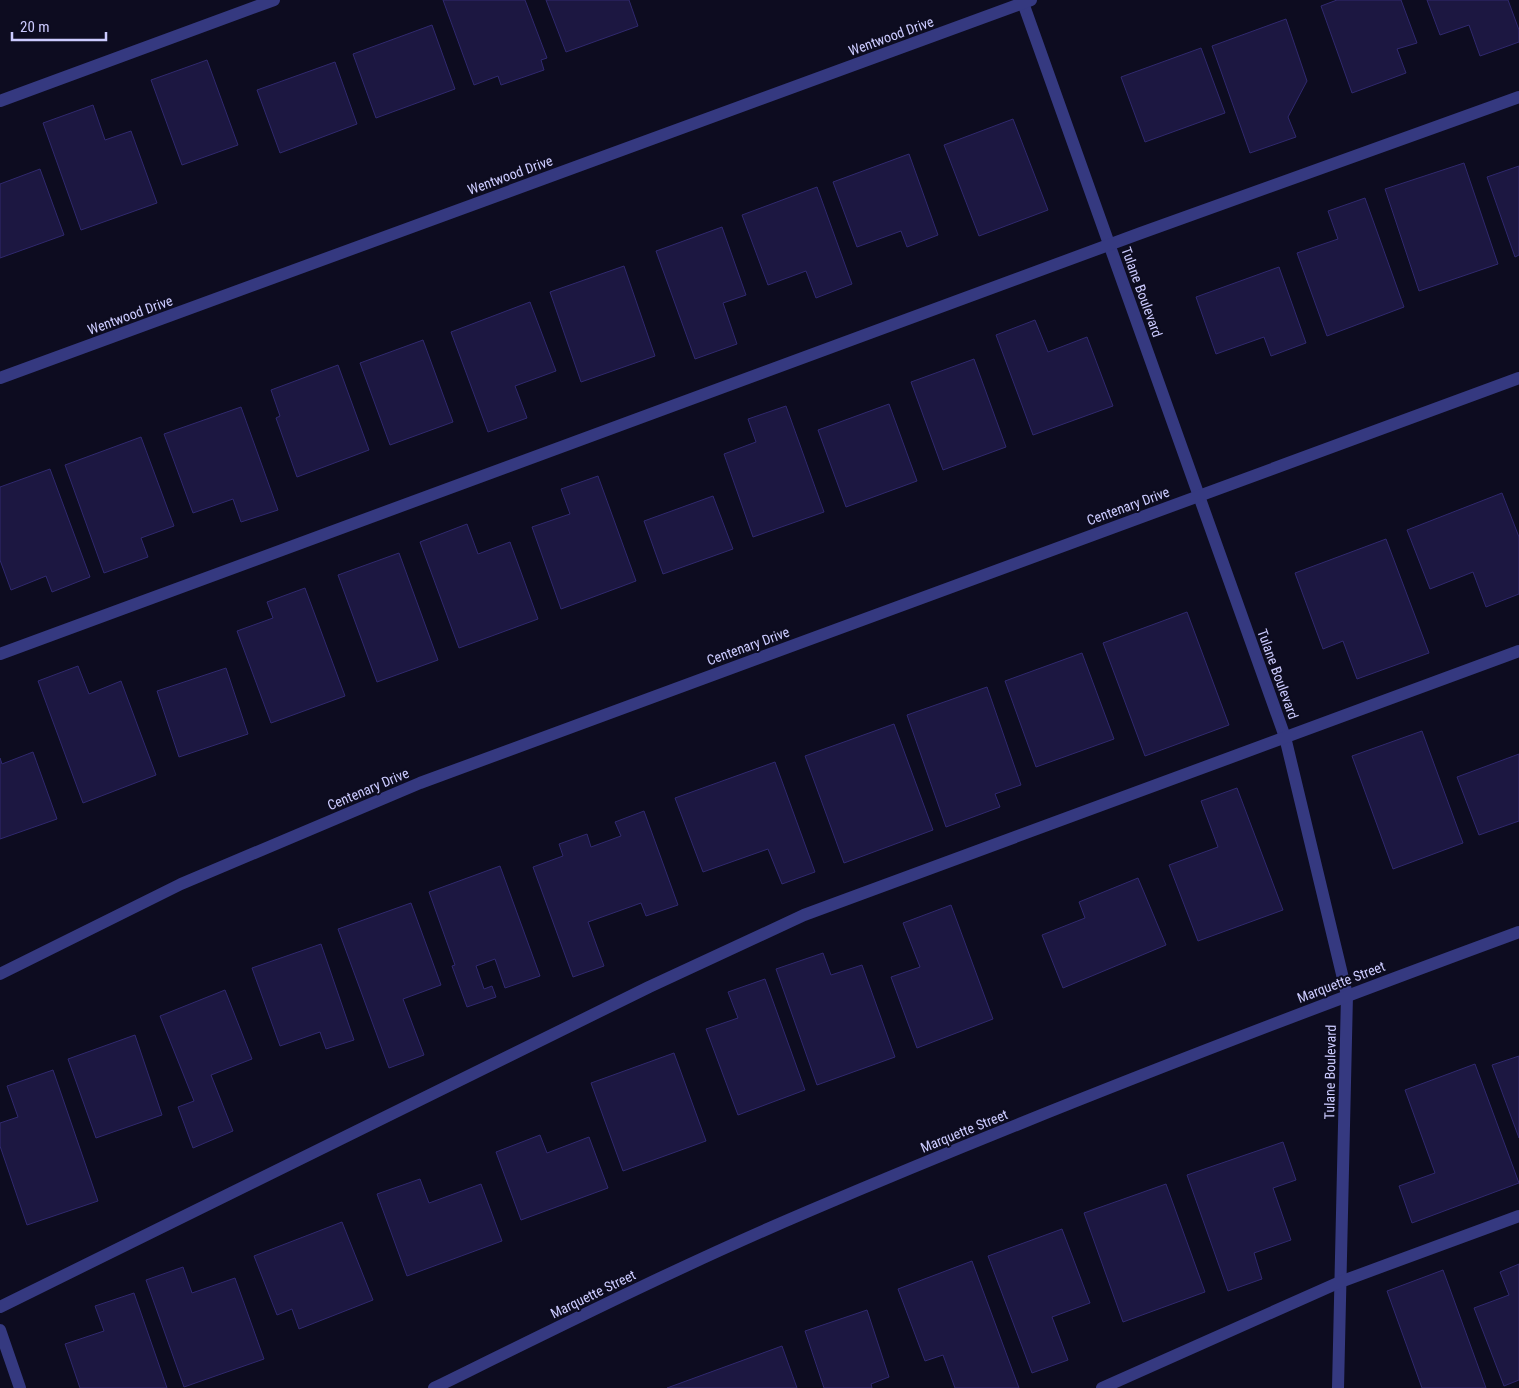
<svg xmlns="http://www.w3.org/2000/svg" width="1519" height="1388" viewBox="0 0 1519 1388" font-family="'Roboto Condensed',sans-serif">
	<rect width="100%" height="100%" fill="#0d0c20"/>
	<!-- building -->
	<g fill="#1c1741" stroke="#30296e">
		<polygon points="443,0 525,0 547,58 541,60 544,70 501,85 498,76 474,85"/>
		<polygon points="546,0 629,0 638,26 566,52"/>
		<polygon points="1337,0 1401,0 1417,43 1397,49 1406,73 1352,93 1321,6"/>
		<polygon points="1427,0 1508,0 1519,30 1519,42 1480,56 1469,25 1440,35"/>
		<polygon points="1286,19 1307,81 1288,117 1296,137 1250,153 1212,46"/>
		<polygon points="432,25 455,89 376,118 353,54"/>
		<polygon points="1201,48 1225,113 1145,142 1121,77"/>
		<polygon points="207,60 238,145 182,165 151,80"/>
		<polygon points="335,62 357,124 280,153 257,90"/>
		<polygon points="93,105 105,140 131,131 157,203 81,230 43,123"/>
		<polygon points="1013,119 1048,210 979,236 944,145"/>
		<polygon points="909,154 938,235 907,247 901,231 857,247 833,182"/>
		<polygon points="1464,163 1498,264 1419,291 1385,189"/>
		<polygon points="1519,166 1519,255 1515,257 1487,177"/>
		<polygon points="40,169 64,235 0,258 0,184"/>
		<polygon points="817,187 852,284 816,298 806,271 768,285 742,215"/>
		<polygon points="1365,198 1404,307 1327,336 1297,253 1338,239 1328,211"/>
		<polygon points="722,227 746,295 723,303 737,344 695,359 656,251"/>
		<polygon points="624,266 655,356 581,382 550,292"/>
		<polygon points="1279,267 1306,343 1271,356 1264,337 1216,354 1196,297"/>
		<polygon points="530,302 556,371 515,386 527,418 488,432 451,332"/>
		<polygon points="1035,320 1048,352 1087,337 1113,406 1033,435 996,335"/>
		<polygon points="423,340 453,422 390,445 360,363"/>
		<polygon points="974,359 1006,447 943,470 911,382"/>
		<polygon points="338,365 369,450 297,477 276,418 280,416 271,390"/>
		<polygon points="889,404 917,481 846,507 818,430"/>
		<polygon points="786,406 824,512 753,537 724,454 756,442 748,419"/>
		<polygon points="241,407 278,510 241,522 233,499 193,513 164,434"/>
		<polygon points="141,437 174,526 141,538 148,557 104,573 65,465"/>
		<polygon points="50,469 90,577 52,592 46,576 11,590 0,560 0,487"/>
		<polygon points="598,476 636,581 561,609 532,527 570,514 561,489"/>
		<polygon points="1502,493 1519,537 1519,594 1486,607 1473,572 1430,589 1407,530"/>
		<polygon points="713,496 733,549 663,574 644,521"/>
		<polygon points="467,524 478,554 510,542 538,619 459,648 420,542"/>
		<polygon points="1386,539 1429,653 1357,679 1343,641 1323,649 1295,573"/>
		<polygon points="399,553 438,660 377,682 338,575"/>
		<polygon points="305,588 345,696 271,723 237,631 273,618 267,602"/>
		<polygon points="1187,612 1229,725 1145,756 1103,643"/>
		<polygon points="1082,653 1114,739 1036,767 1005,681"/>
		<polygon points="78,666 89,694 121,681 156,775 83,803 38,681"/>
		<polygon points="226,668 248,734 179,757 157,691"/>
		<polygon points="987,687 1021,785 995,794 1000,807 946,827 907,715"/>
		<polygon points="894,724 933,830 844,863 805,756"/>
		<polygon points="1422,731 1463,843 1393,869 1352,756"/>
		<polygon points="33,752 57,819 0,839 0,758 2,764"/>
		<polygon points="1519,754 1519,821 1479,835 1457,777"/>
		<polygon points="775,762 815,872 782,884 768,849 703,872 675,798"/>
		<polygon points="1237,788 1283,910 1198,941 1169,865 1218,847 1201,801"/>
		<polygon points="644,811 678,905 646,916 641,903 588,922 604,966 573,977 533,867 563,856 559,844 587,834 591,847 621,836 615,822"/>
		<polygon points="500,866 540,976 505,988 495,959 476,966 484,989 492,986 496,997 467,1007 452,966 455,965 429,892"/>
		<polygon points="1138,878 1166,945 1063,988 1042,935 1085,918 1079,902"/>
		<polygon points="411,903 441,985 403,999 424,1055 389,1068 338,929"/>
		<polygon points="951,905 993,1019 917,1048 891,977 920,967 903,923"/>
		<polygon points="321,944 354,1040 326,1049 320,1032 280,1046 252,968"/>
		<polygon points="823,953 831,975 862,965 895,1057 817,1085 776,969"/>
		<polygon points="765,979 805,1090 738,1115 706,1029 738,1018 728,992"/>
		<polygon points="225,990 252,1059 211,1075 233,1131 193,1148 178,1107 194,1101 160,1016"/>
		<polygon points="135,1035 162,1115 96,1138 68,1059"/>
		<polygon points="674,1053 706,1141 623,1171 591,1083"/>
		<polygon points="1519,1056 1519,1138 1492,1065"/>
		<polygon points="1475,1064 1519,1183 1412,1223 1399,1186 1435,1173 1405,1090"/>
		<polygon points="53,1070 98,1201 27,1225 0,1146 0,1123 18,1117 7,1086"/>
		<polygon points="540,1135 547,1153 589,1137 608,1188 521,1220 496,1152"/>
		<polygon points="1283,1142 1296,1180 1273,1188 1291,1240 1254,1253 1262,1279 1228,1291 1187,1175"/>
		<polygon points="420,1179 429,1203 481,1184 502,1241 407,1276 377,1194"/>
		<polygon points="1166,1184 1205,1292 1123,1322 1084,1213"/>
		<polygon points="342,1222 373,1300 299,1329 292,1309 277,1315 254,1256"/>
		<polygon points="1062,1229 1090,1303 1052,1317 1068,1360 1032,1373 988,1256"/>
		<polygon points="972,1261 1019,1388 955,1388 943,1355 925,1361 898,1289"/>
		<polygon points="1519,1264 1519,1380 1504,1386 1474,1308 1509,1295 1500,1272"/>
		<polygon points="183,1267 192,1293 235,1278 264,1359 184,1387 146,1280"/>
		<polygon points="1443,1270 1486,1388 1422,1388 1387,1291"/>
		<polygon points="134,1293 167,1388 80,1388 65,1344 104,1331 95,1306"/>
		<polygon points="867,1310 889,1377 871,1384 872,1388 824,1388 805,1331"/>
		<polygon points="782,1346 797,1388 667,1388"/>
	</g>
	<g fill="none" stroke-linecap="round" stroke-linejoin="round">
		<!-- minor -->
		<g stroke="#353980" stroke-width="12">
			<polyline points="1022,0 1285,737 1347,995 1338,1388"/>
			<polyline points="0,101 274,0"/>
			<polyline points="0,378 1031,0"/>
			<polyline points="0,654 1141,233 1519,97"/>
			<polyline points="0,974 181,884 420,783 1519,378"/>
			<polyline points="0,1307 649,987 804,915 1519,651"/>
			<polyline points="0,1330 20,1388"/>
			<path d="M434 1388C558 1327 682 1265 809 1211 1043 1111 1280 1020 1519 932"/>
			<polyline points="1102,1388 1340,1282 1519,1216"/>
		</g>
	</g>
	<g text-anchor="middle" stroke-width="4" stroke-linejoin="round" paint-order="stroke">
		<!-- street labels -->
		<g font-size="14" fill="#cccbff" stroke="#0d0c20">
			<text transform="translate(891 36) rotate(-20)" y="5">Wentwood Drive</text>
			<text transform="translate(510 175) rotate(-20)" y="5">Wentwood Drive</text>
			<text transform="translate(1142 292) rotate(70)" y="5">Tulane Boulevard</text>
			<text transform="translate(130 315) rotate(-20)" y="5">Wentwood Drive</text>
			<text transform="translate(1128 506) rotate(-20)" y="5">Centenary Drive</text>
			<text transform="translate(748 646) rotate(-20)" y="5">Centenary Drive</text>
			<text transform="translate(1278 674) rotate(70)" y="5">Tulane Boulevard</text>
			<text transform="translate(368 789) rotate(-23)" y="5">Centenary Drive</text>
			<text transform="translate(1341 982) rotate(-21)" y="5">Marquette Street</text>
			<text transform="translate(1330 1072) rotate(-89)" y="5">Tulane Boulevard</text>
			<text transform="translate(964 1131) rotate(-22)" y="5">Marquette Street</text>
			<text transform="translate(593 1294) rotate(-26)" y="5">Marquette Street</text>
		</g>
	</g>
	<!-- scale -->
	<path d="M12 32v8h94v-8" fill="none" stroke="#cccbff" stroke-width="2.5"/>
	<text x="20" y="32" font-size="15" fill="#cccbff" stroke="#0d0c20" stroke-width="4" paint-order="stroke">20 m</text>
</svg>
